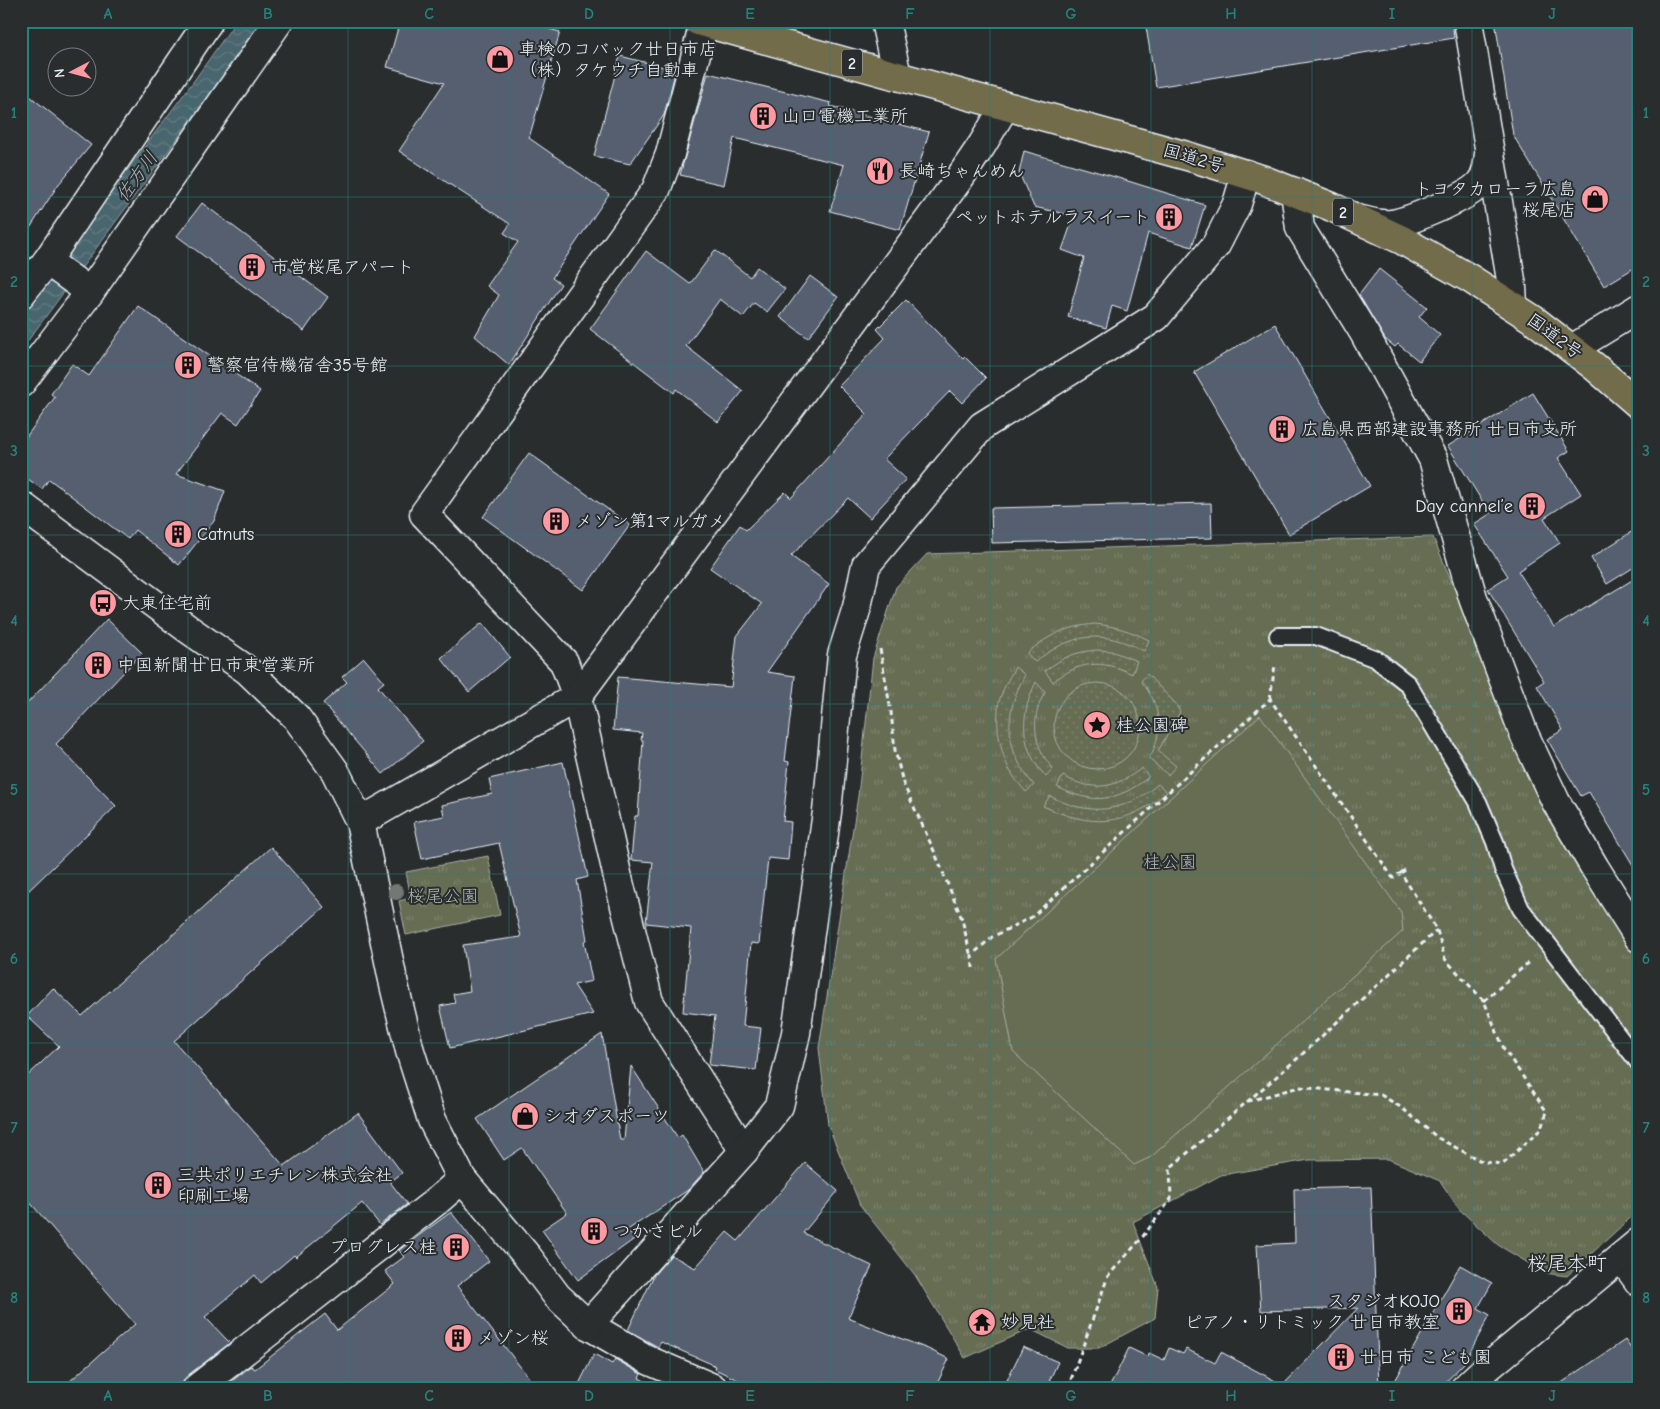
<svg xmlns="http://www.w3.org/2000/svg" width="1660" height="1409" viewBox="0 0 1660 1409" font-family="'Comic Neue','Klee One',sans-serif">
	<defs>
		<pattern id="grass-tufts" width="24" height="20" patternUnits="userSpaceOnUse" patternTransform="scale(1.25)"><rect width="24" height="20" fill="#666d53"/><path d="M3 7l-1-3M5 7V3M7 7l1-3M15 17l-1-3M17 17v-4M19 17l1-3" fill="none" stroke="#7c826c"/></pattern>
		<pattern id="garden-dots" width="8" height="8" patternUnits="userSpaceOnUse" patternTransform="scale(1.25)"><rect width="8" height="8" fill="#666d53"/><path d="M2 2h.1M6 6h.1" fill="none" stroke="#7c826c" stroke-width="1.8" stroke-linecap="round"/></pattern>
		<pattern id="water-waves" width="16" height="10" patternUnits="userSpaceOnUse" patternTransform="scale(1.25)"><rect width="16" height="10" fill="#49656d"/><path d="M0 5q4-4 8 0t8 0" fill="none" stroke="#637c83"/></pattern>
	</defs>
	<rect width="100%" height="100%" fill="#2a2d2e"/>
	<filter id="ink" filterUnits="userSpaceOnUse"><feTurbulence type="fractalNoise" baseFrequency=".02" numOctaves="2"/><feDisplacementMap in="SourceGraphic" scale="10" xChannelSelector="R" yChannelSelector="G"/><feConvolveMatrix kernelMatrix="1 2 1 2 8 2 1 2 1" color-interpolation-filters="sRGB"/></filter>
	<g filter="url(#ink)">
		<!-- grass -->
		<g fill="url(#grass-tufts)" stroke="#a7afa6">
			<polygon points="1433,537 1531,771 1576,861 1639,958 1639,1210 1567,1276 1545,1273 1498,1245 1459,1209 1440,1181 1388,1159 1309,1160 1221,1175 1133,1222 1158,1287 1155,1318 1099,1348 1068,1348 1030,1329 965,1358 915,1275 860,1205 828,1125 819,1048 858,796 873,658 896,587 927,554"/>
			<polygon points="488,856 500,915 406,935 399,901 411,898 406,872"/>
		</g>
		<!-- garden -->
		<g fill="url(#garden-dots)" stroke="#a7afa6">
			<path d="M1095 624C1115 626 1131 631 1149 640L1144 651C1103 629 1071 633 1035 662L1027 653C1050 634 1066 627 1095 624Z"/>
			<path d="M1097 650 1111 651 1137 661 1132 674C1102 659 1079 661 1053 682L1045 671C1063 657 1074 652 1097 650Z"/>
			<path d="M1015 667 1025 675C1003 714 1004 750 1034 785L1026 792C1022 787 1017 782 1014 777 1000 757 995 725 999 702 1002 690 1009 678 1015 667Z"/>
			<path d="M1147 674 1176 704 1180 712 1158 751 1176 766 1168 775 1149 759C1164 732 1161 705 1141 681Z"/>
			<path d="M1036 682 1045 692C1030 718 1033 746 1053 769L1046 777C1020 748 1019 717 1036 682Z"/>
			<circle cx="1097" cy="726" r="43"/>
			<path d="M1142 768 1149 777C1116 802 1094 805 1057 787L1063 776C1092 792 1115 789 1142 768Z"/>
			<path d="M1158 784 1167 792C1126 827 1091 828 1043 806L1050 796C1089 817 1125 813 1158 784Z"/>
		</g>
		<!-- pitch -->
		<polygon fill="#666d53" stroke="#a7afa6" points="1260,715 1401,912 1403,931 1151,1157 1134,1165 1013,1052 996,959"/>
		<!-- water -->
		<polygon fill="url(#water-waves)" stroke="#899da5" points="236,21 264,21 21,350 21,312 193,82"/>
		<!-- building -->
		<g fill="#555f6f" stroke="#e8f1f8">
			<polygon points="400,21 520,21 560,32 529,138 609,194 552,278 561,284 509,365 475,336 499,295 487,286 518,242 504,233 510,224 399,151 444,83 387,67"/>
			<polygon points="1145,21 1452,21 1454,38 1156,87"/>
			<polygon points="1495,21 1639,21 1639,265 1604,286 1513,135"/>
			<polygon points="620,56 676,70 664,115 630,164 594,156"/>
			<polygon points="708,73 831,103 830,106 929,132 900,230 830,211 844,165 734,138 724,185 680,175"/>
			<polygon points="21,89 91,145 58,185 21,242"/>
			<polygon points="1024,151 1115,177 1205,205 1192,247 1148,233 1127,311 1112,306 1106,328 1068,317 1084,258 1062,250 1074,216 1034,207 1019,173"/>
			<polygon points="202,203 328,297 304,331 177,236"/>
			<polygon points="715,250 750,277 757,267 785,289 767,312 754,303 743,317 720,299 686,346 743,391 718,422 676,389 674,393 590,329 646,251 690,284"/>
			<polygon points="1379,269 1427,307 1419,317 1440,335 1419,361 1398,344 1395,347 1385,339 1359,295"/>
			<polygon points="810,276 838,297 808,338 780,317"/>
			<polygon points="906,300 963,359 965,357 986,378 962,403 950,391 884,459 906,479 870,518 848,498 791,556 829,584 767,672 795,676 785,761 789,762 783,821 791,822 788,860 768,858 759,944 751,943 743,1026 761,1028 756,1070 709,1065 715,1016 683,1012 691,928 646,923 653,862 631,860 635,816 638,816 643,740 641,740 642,733 613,730 618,677 731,687 737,636 762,604 710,568 740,525 746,530 785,492 791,498 867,414 839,386 885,338 877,329"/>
			<polygon points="138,306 260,391 238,424 222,413 176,474 225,491 214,521 179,565 135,530 128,539 49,479 42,489 21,474 21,444 55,397 51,394 72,364 89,376"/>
			<polygon points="1275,324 1370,486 1289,534 1194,372"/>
			<polygon points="1533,393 1569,451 1558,458 1581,494 1544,518 1560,543 1518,571 1554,627 1639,576 1639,875 1589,792 1581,796 1547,739 1563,730 1537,686 1544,681 1488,589 1508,576 1474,524 1490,514 1448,446"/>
			<polygon points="529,453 630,525 583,590 483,517"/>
			<polygon points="1211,503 1212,538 992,543 991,508"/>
			<polygon points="1639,527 1639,564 1607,584 1591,558"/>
			<polygon points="107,619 142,653 56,744 116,806 21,898 21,710"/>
			<polygon points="482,623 510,657 469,692 441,658"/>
			<polygon points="364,658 384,682 378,687 423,741 383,774 323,703 347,682 342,677"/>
			<polygon points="563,762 588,877 577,880 587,940 584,941 592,981 574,985 593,1014 450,1048 440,1006 455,1003 453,994 470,991 463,945 521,937 499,843 422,859 414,822 444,816 442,805 492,794 489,779"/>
			<polygon points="271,847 324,907 174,1041 284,1166 358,1113 402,1173 390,1182 407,1204 380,1225 362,1203 296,1257 294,1255 261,1283 255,1275 205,1317 230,1343 187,1376 183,1382 182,1388 62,1388 135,1324 21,1192 21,1082 59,1046 27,1016 53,988 82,1016"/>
			<polygon points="602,1034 620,1140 624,1140 631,1066 678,1138 682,1135 704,1172 688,1190 626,1231 637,1237 578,1280 542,1230 567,1213 522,1148 504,1160 477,1119"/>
			<polygon points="805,1163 838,1191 803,1233 872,1266 848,1318 928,1349 949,1359 935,1388 754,1388 715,1369 716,1366 661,1342 658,1347 628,1330 654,1275 671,1255 695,1268 727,1232 738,1241"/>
			<polygon points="1371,1187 1379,1388 1109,1388 1129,1348 1148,1357 1149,1353 1164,1360 1169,1348 1183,1354 1186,1349 1215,1363 1221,1352 1283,1385 1358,1308 1261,1311 1257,1245 1295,1243 1294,1189"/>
			<polygon points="451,1212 489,1261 457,1286 537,1388 223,1388 251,1366 255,1369 325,1314 337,1330 395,1284 385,1271 404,1257 399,1250"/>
			<polygon points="1460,1265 1492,1283 1478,1308 1490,1315 1464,1363 1440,1388 1391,1388"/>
			<polygon points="1625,1340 1639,1360 1639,1388 1554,1388"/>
			<polygon points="1023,1347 1058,1362 1046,1388 1023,1388 1007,1380"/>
			<polygon points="594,1354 612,1364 615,1359 641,1374 639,1378 658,1388 577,1388"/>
		</g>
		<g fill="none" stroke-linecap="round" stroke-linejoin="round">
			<!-- lane casing -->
			<g stroke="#e8f1f8" stroke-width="20">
				<polyline id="lane" points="1278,636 1316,636 1376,659 1408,684 1478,802 1495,842 1503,869 1521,909 1639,1063"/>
			</g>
			<!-- street casing -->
			<g stroke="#e8f1f8" stroke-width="31">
				<g id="street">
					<polyline points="885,21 897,76"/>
					<polyline points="1468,21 1512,286 1513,306"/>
					<polyline points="704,23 670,154 656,190 424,514 564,662 577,697 618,878 649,1002 744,1151"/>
					<polyline points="1295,192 1300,228 1364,333 1433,459 1473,598 1524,734 1556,802 1595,868 1639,938"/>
					<path d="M1362 220C1372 223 1382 225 1392 224 1410 221 1469 197 1480 183 1487 175 1488 165 1489 154"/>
					<polyline points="47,261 90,292"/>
					<polyline points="21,294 47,261 209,21"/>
					<polyline points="1572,349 1639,308"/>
					<polyline points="21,383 90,292 279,21"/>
					<polyline points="21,505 188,629 247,670 296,717 335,771 360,822 394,985 410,1051 432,1120 462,1179 527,1256 557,1296 588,1325 650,1361 713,1388"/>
					<polyline points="1621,1257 1639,1282"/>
					<polyline points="588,1325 744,1151 779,1106 796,1033 827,812 842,655 857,607 866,565 982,426 1156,317 1216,245 1237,204 1246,174"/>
					<polyline points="197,1388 438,1200 462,1179"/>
					<polyline points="1465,1388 1481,1373 1639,1242"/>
				</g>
			</g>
			<!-- secondary casing -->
			<g stroke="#e8f1f8" stroke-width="31">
				<polyline id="secondary" points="360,822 577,697 959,179 982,145 1005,106"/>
			</g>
			<!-- highway casing -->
			<g stroke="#e8f1f8" stroke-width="31">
				<polyline id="highway" points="698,21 1187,156 1261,179 1332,207 1402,240 1469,278 1534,320 1595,367 1639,405"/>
			</g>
			<!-- path -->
			<g stroke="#e8f1f8" stroke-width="3" stroke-dasharray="5 4" stroke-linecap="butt">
				<polyline points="880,649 891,712 895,750 903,783 935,853 962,919 971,957"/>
				<polyline points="1270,699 1275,665"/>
				<polyline points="1401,873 1408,868"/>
				<polyline points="973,968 972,955 992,937 1032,917 1270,699 1393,878 1401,873 1437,930 1445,959 1484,1001 1504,1049 1547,1112 1540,1130 1503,1164 1483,1162 1438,1138 1402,1108 1381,1095 1299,1087 1249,1101"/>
				<polyline points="1484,1001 1528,963"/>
				<polyline points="1633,1090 1639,1098"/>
				<polyline points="1068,1388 1108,1276 1141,1239 1171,1199 1170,1168 1298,1058 1437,930"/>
			</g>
			<!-- lane -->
			<use href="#lane" stroke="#2a2d2e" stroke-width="16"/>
			<!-- street -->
			<use href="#street" stroke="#2a2d2e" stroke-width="28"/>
			<!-- secondary -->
			<use href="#secondary" stroke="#2a2d2e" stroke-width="28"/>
			<!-- highway -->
			<use href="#highway" stroke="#726c4b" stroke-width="28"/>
		</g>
		<!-- trees -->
		<circle fill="#737874" cx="396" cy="892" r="8"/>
	</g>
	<!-- grid -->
	<path fill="none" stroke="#25827c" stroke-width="1" stroke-opacity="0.55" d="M188 21V1388M348 21V1388M509 21V1388M670 21V1388M830 21V1388M990 21V1388M1151 21V1388M1312 21V1388M1472 21V1388M21 197H1639M21 366H1639M21 535H1639M21 704H1639M21 874H1639M21 1043H1639M21 1212H1639"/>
	<!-- icons -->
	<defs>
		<g id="shop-disc" transform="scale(1.4375)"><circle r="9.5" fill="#ff9aa2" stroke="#2a2d2e"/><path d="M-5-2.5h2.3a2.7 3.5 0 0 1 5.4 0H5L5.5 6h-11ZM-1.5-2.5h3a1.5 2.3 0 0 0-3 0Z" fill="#111"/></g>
		<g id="building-disc" transform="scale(1.4375)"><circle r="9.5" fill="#ff9aa2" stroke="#2a2d2e"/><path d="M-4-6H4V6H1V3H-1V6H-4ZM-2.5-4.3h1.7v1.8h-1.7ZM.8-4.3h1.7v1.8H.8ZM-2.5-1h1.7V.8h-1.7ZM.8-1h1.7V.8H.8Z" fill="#111"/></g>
		<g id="restaurant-disc" transform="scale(1.4375)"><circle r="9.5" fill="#ff9aa2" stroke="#2a2d2e"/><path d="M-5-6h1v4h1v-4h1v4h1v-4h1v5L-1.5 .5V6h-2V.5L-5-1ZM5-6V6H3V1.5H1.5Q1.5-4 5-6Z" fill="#111"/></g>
		<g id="bus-disc" transform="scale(1.4375)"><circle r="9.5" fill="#ff9aa2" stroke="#2a2d2e"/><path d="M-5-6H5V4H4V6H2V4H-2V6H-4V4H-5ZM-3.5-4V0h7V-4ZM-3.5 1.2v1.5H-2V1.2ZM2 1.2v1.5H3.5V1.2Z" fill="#111"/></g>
		<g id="sight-disc" transform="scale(1.4375)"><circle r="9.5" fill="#ff9aa2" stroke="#2a2d2e"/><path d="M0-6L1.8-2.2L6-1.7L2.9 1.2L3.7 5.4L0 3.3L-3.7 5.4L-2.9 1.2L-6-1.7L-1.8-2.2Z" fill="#111"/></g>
		<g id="temple-disc" transform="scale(1.4375)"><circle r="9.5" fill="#ff9aa2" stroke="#2a2d2e"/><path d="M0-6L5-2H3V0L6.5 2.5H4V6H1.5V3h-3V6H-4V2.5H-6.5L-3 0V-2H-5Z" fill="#111"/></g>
	</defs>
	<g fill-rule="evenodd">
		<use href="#shop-disc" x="500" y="59"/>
		<use href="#building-disc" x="763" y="116"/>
		<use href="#restaurant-disc" x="880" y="171"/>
		<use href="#shop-disc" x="1595" y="199"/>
		<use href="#building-disc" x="1169" y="217"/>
		<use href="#building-disc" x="252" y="267"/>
		<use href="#building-disc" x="188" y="365"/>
		<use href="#building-disc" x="1282" y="429"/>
		<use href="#building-disc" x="1532" y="506"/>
		<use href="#building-disc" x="556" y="521"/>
		<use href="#building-disc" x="178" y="534"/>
		<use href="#bus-disc" x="103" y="603"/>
		<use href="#building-disc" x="98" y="665"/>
		<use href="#sight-disc" x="1097" y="725"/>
		<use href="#shop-disc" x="525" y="1116"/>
		<use href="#building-disc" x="158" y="1185"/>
		<use href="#building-disc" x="594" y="1231"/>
		<use href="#building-disc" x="456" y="1247"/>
		<use href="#building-disc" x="1459" y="1311"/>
		<use href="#temple-disc" x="982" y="1322"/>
		<use href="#building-disc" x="458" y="1338"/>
		<use href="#building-disc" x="1341" y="1357"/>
	</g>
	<g text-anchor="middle" stroke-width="4" stroke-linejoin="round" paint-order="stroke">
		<!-- shield labels -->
		<g fill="#2a2d2e" stroke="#afb6bb" stroke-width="1">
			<rect x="842" y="49.5" width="20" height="27" rx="4"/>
			<rect x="1333" y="198.5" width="20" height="27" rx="4"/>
		</g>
		<g font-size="16" font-weight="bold" fill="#e8f1f8">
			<text x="852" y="69">2</text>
			<text x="1343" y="218">2</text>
		</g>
		<!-- poi labels -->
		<g font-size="18" fill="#e8f1f8" stroke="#2a2d2e" text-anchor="start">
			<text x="519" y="55">車検のコバック廿日市店<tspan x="519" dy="21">（株）タケウチ自動車</tspan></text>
			<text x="782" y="122">山口電機工業所</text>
			<text x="899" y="177">長崎ちゃんめん</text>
			<text x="1576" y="195" text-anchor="end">トヨタカローラ広島<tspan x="1576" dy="21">桜尾店</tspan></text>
			<text x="1150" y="223" text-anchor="end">ペットホテルラスイート</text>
			<text x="271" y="273">市営桜尾アパート</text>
			<text x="207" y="371">警察官待機宿舎35号館</text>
			<text x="1301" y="435">広島県西部建設事務所 廿日市支所</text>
			<text x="1513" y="512" text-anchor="end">Day cannel’e</text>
			<text x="575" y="527">メゾン第1マルガメ</text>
			<text x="197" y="540">Catnuts</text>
			<text x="122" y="609">大東住宅前</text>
			<text x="117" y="671">中国新聞廿日市東営業所</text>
			<text x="1116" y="731">桂公園碑</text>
			<text x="544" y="1122">シオダスポーツ</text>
			<text x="177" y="1181">三共ポリエチレン株式会社<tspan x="177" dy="21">印刷工場</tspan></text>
			<text x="613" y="1237">つかさビル</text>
			<text x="437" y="1253" text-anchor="end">プログレス桂</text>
			<text x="1440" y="1307" text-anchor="end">スタジオKOJO<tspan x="1440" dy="21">ピアノ・リトミック 廿日市教室</tspan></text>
			<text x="1001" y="1328">妙見社</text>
			<text x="477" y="1344">メゾン桜</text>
			<text x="1360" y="1363">廿日市 こども園</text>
		</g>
		<!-- street labels -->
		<g font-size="18" fill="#e8f1f8" stroke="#2a2d2e">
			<text transform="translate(1194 158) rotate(16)" y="6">国道2号</text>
			<text transform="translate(1555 336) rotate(36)" y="6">国道2号</text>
		</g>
		<!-- park labels -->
		<g font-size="18" fill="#aeb6ae" stroke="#2a2d2e">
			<text x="1170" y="868">桂公園</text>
			<text x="443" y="902">桜尾公園</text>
		</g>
		<!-- water labels -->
		<g font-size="19" font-style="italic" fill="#a8b9c0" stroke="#2a2d2e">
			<text transform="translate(136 176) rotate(-54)" y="7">佐方川</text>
		</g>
		<!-- quarter labels -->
		<g font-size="20" fill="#e8f1f8" stroke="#2a2d2e">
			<text x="1567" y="1270">桜尾本町</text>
		</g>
	</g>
	<!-- margin -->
	<rect width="1660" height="1409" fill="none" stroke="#2a2d2e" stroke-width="55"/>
	<!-- north arrow -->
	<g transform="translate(72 72) rotate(264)"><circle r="24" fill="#2a2d2e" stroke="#767b7f"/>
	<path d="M0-4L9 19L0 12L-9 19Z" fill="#ff9aa2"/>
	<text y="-8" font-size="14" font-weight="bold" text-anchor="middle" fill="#e8f1f8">N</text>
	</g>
	<rect x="28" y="28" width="1604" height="1354" fill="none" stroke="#25827c" stroke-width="2"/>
	<g font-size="16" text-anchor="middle" font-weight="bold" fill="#25827c">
		<text x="108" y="19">A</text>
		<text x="268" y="19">B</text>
		<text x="429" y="19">C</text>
		<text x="589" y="19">D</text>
		<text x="750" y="19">E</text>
		<text x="910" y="19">F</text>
		<text x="1071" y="19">G</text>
		<text x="1231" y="19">H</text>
		<text x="1392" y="19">I</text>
		<text x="1552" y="19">J</text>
		<text x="14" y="118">1</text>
		<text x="1646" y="118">1</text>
		<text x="14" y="287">2</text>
		<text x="1646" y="287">2</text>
		<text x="14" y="456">3</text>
		<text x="1646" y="456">3</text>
		<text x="14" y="626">4</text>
		<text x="1646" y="626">4</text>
		<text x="14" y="795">5</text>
		<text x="1646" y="795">5</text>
		<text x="14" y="964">6</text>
		<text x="1646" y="964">6</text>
		<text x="14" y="1133">7</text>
		<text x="1646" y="1133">7</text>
		<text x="14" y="1303">8</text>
		<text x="1646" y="1303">8</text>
		<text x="108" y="1401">A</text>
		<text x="268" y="1401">B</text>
		<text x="429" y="1401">C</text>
		<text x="589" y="1401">D</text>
		<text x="750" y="1401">E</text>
		<text x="910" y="1401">F</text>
		<text x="1071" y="1401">G</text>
		<text x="1231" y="1401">H</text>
		<text x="1392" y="1401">I</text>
		<text x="1552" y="1401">J</text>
	</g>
</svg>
